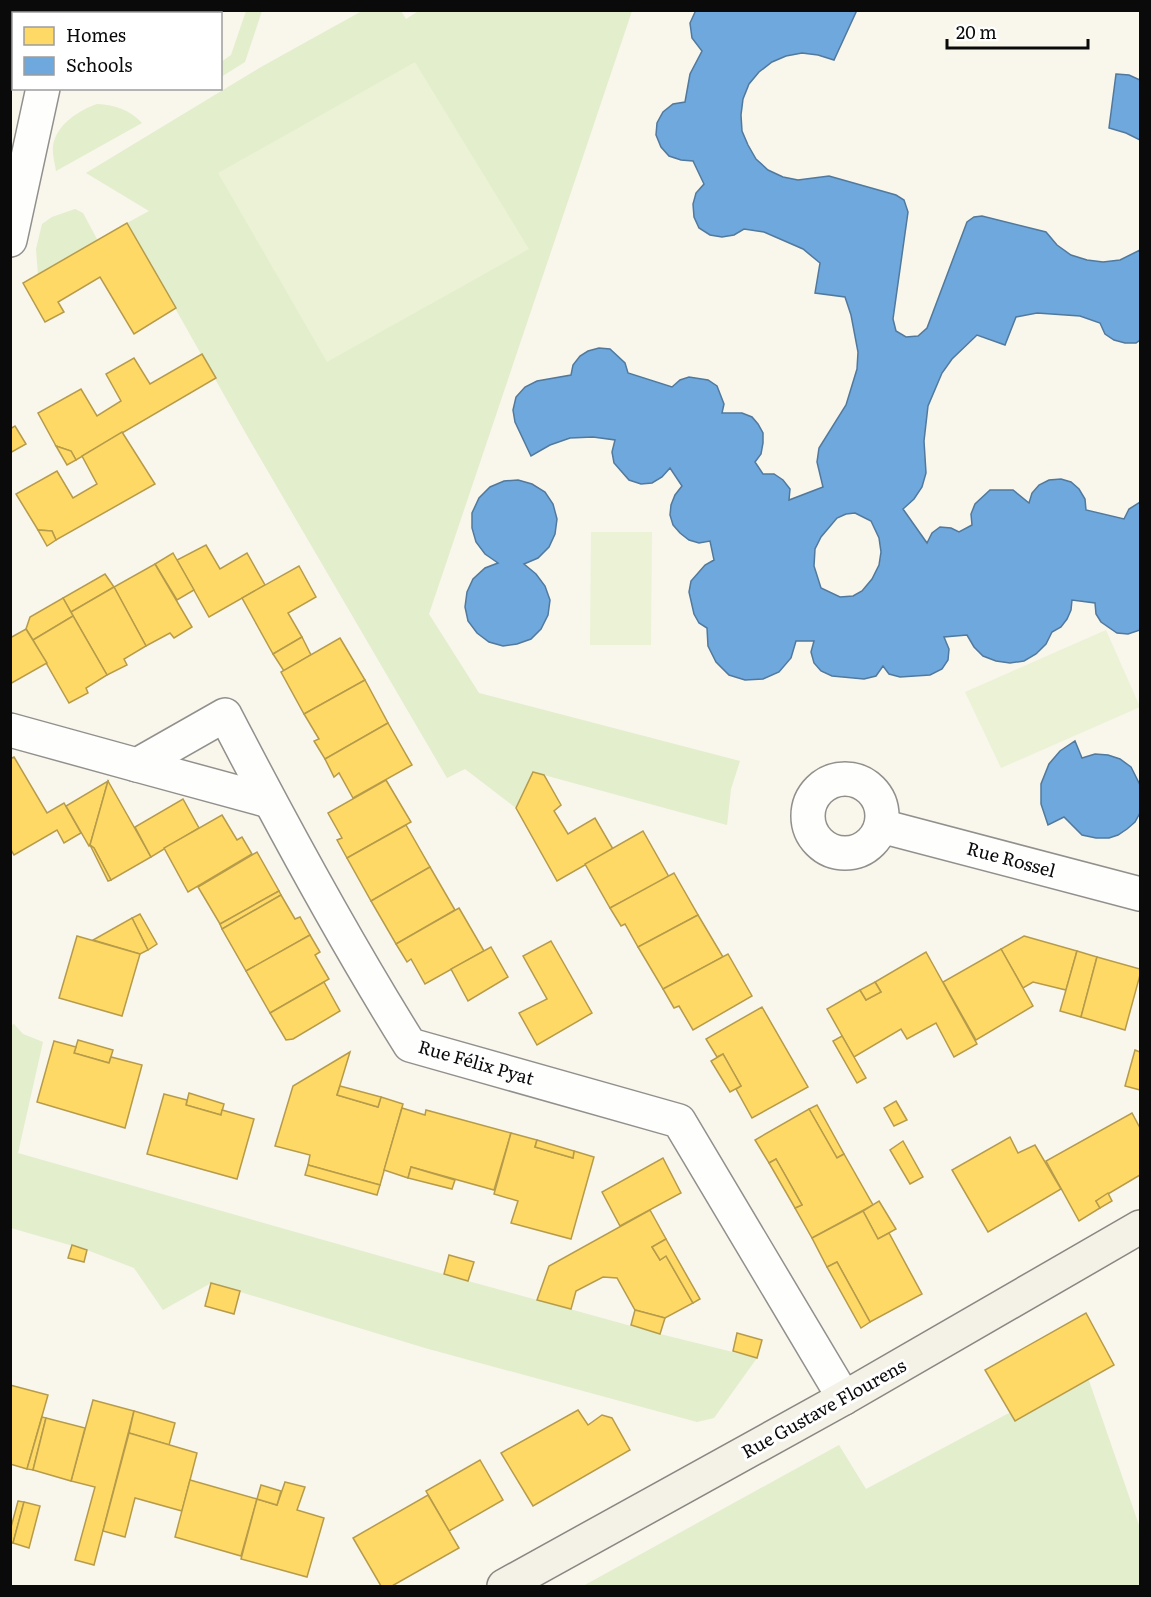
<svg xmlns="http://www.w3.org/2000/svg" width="1151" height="1597" viewBox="0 0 1151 1597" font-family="Literata,serif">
	<rect width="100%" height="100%" fill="#f9f6ec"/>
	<!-- green -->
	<g fill="#e2eecc">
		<polygon points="420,10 632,11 429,614 479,693 740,761 731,789 727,825 533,772 516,808 465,769 447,778 249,439 127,223 149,211 86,173 261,67 362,11 401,11 406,19"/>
		<polygon points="246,11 262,11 245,62 221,77 221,62 231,55"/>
		<path d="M97 104C115 105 130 110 142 123L56 171C55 163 52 154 53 146 56 125 79 110 97 104Z"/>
		<polygon points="75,209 83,213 98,241 38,275 36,249 42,224 52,217"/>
		<polygon points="14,1024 23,1034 43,1042 18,1153 468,1281 660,1334 757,1358 714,1418 697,1422 425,1348 211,1283 163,1310 134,1268 87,1250 11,1228 10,1026"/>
		<polygon points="1086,1372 1140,1528 1140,1586 583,1586 839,1445 866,1489"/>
	</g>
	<!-- pitch -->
	<g fill="#ecf2d5">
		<polygon points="415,62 529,249 327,362 218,173"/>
		<polygon points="591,532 652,532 651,645 590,645"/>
		<polygon points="1106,630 1140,707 1001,768 965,692"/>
	</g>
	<!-- homes -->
	<g fill="#ffd966" stroke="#b69b4a" stroke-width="1.5">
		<polygon points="88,10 123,10 122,14 88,14"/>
		<polygon points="143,10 205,10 204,14 182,12 181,14 153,14"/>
		<polygon points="127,223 176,308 134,334 100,277 58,302 64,312 45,322 23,283"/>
		<polygon points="202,354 216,378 76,460 71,451 56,446 38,413 81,389 97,416 121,401 106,374 134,358 150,384"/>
		<polygon points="15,426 26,444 10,453 10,429"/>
		<polygon points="122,432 155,484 56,540 52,531 38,530 16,494 57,471 73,498 97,484 82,456"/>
		<polygon points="56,446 71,451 76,460 67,465"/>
		<polygon points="38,530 52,531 56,540 47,546"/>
		<polygon points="206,545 220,569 247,553 265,585 209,617 177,560"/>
		<polygon points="173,553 194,590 177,600 155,564"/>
		<polygon points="155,564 192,627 174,638 170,633 146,646 114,587"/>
		<polygon points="299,566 316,597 288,613 302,637 273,654 242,598"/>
		<polygon points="105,574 114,587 71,612 63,598"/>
		<polygon points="114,587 146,646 124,659 127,665 107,675 71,612"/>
		<polygon points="63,598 73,616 33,640 26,629 30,617"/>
		<polygon points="73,616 107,675 86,688 88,693 69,703 33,640"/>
		<polygon points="26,629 47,663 10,684 10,638"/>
		<polygon points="302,637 311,655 284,671 273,654"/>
		<polygon points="340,638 365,680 304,714 281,672"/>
		<polygon points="365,680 388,723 325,759 314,741 319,739 304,714"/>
		<polygon points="388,723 412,765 353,798 339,773 334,777 325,759"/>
		<polygon points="14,757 47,813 64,803 81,833 64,843 57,830 14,855 10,848 10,759"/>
		<polygon points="533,772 544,775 561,805 554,811 568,834 595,818 613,849 557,881 516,808"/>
		<polygon points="386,780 411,822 347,858 337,840 342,838 328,813"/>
		<polygon points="108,781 90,845 89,846 66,806"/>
		<polygon points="108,781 151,857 111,880 94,848 90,845"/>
		<polygon points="183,799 199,828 151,857 135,827"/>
		<polygon points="222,815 237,840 242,837 252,854 188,892 164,848"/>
		<polygon points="406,825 430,867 371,901 347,858"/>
		<polygon points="643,831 669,877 610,908 585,864"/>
		<polygon points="90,845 94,848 111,880 108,881"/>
		<polygon points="257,852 279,891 220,924 198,887"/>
		<polygon points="430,867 455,910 396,944 371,901"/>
		<polygon points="674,873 698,915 638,947 625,924 621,926 610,908"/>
		<polygon points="279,891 281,895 222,929 220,924"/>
		<polygon points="281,895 295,919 300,917 310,935 246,971 222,929"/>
		<polygon points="459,908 484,951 425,984 411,959 407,962 396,944"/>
		<polygon points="140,914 157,944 148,950 132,918"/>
		<polygon points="698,915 723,957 663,989 638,947"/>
		<polygon points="132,918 148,950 140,954 93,940"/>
		<polygon points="310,935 320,952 315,955 329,979 270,1013 246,971"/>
		<polygon points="77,936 140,954 122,1016 59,998"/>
		<polygon points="1024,936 1077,951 1066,990 1033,982 1023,988 1001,949"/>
		<polygon points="551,941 592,1013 537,1045 519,1013 547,999 523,956"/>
		<polygon points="491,947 508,977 468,1001 451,969"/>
		<polygon points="1001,949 1033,1006 976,1040 943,982"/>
		<polygon points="1077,951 1097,957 1081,1017 1060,1011"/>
		<polygon points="926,952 977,1044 954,1057 936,1023 907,1039 901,1029 854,1057 827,1009 860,990 866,1000 881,992 875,982"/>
		<polygon points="728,954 752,996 693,1030 679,1006 674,1008 663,989"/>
		<polygon points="1097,957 1140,969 1140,975 1125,1030 1081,1017"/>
		<polygon points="324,982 340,1011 293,1039 286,1040 270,1013"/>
		<polygon points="875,982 881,992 866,1000 860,990"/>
		<polygon points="762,1007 808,1087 752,1118 736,1089 741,1086 723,1054 717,1057 706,1039"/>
		<polygon points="842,1036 866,1078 857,1083 833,1041"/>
		<polygon points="78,1040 113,1050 109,1063 74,1053"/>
		<polygon points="54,1041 76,1047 74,1053 109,1063 111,1057 142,1065 125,1128 37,1102"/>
		<polygon points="1135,1050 1140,1052 1140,1090 1125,1086"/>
		<polygon points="350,1052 337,1095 378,1107 381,1097 403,1104 380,1185 308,1165 310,1155 275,1146 293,1086"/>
		<polygon points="723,1054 741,1086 730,1092 711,1061"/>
		<polygon points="340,1086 381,1097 378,1107 337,1095"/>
		<polygon points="189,1093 224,1104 221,1115 186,1105"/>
		<polygon points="164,1094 187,1100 186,1105 221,1115 222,1110 254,1119 237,1179 147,1154"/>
		<polygon points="896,1101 907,1120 894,1126 884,1108"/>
		<polygon points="817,1105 844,1154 837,1158 809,1109"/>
		<polygon points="402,1108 425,1115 426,1110 511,1133 494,1190 411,1167 408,1178 384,1170"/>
		<polygon points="809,1109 837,1158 844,1154 873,1205 812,1238 795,1208 802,1205 776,1159 769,1163 755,1140"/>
		<polygon points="1132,1113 1140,1128 1140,1175 1096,1201 1100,1208 1079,1221 1046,1161"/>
		<polygon points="511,1133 537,1140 535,1147 573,1158 574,1151 594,1157 571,1239 511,1223 518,1201 494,1194"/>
		<polygon points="1010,1137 1018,1153 1035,1145 1061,1189 988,1232 952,1170"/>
		<polygon points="537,1140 574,1151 573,1158 535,1147"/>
		<polygon points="903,1141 923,1177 910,1184 890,1150"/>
		<polygon points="663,1158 681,1193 620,1226 602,1192"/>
		<polygon points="776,1159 802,1205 795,1208 769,1163"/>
		<polygon points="308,1165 380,1185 377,1195 305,1175"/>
		<polygon points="411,1167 455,1180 452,1189 408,1178"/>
		<polygon points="1108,1193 1112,1201 1100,1208 1096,1201"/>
		<polygon points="879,1201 896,1229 878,1239 863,1211"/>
		<polygon points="650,1210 666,1239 652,1247 660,1260 666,1256 693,1303 665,1318 635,1310 617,1278 603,1277 576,1291 571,1309 537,1300 549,1266"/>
		<polygon points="863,1211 878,1239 889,1233 922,1294 870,1322 837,1262 827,1267 812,1238"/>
		<polygon points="666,1239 700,1299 693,1303 666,1256 660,1260 652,1247"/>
		<polygon points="72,1245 87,1250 84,1262 68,1258"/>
		<polygon points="449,1255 474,1262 468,1281 444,1274"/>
		<polygon points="837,1262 870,1322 861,1328 827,1267"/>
		<polygon points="211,1283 240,1291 234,1314 205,1306"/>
		<polygon points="635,1310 665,1318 660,1334 631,1325"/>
		<polygon points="1086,1313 1114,1365 1015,1421 985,1370"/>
		<polygon points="737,1333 762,1340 757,1358 733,1351"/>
		<polygon points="10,1385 48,1395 27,1469 10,1464"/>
		<polygon points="93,1400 134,1411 94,1565 75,1560 95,1487 71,1481"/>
		<polygon points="578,1410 588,1425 602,1415 612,1418 630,1450 533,1506 501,1453"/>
		<polygon points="134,1411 175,1423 169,1445 129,1433"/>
		<polygon points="42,1417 46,1418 33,1470 27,1469"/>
		<polygon points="46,1418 85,1428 71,1481 33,1470"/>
		<polygon points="129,1433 197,1453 182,1511 135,1498 125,1537 103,1531"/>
		<polygon points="480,1460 503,1500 449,1531 426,1491"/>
		<polygon points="190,1480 257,1499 241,1556 175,1537"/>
		<polygon points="285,1482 305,1487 297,1510 324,1518 307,1577 241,1559 257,1499 277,1505"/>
		<polygon points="261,1485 281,1491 277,1505 257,1499"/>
		<polygon points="428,1495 459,1548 392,1586 381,1586 353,1538"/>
		<polygon points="18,1501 24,1502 13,1543 10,1542 10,1531"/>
		<polygon points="24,1502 40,1506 29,1548 13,1543"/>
	</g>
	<!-- schools -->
	<g fill="#6fa8dc" stroke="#51799d" stroke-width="1.5" fill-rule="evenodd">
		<path d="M696 10H857L834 60 818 55 802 53 786 56 772 62 759 72 749 84 743 99 741 115 742 131 748 145 756 159 768 170 783 177 798 180 829 176 896 195 904 200 908 212 893 319 896 331 906 337 918 336 927 328 967 222 974 217 982 216 1046 232 1057 245 1071 255 1087 260 1103 262 1120 260 1140 250V340L1136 343H1125L1114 340 1105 334 1100 323 1080 316 1037 313 1016 317 1005 345 977 335 952 359 942 373 928 406 924 441 926 473 922 487 914 499 903 509 927 543 932 533 940 527 951 528 959 532 972 525 971 514 975 504 990 490H1013L1029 503 1032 493 1039 485 1049 480 1061 479 1071 482 1079 489 1085 499 1086 510 1124 519 1129 509 1140 502V630L1128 634 1117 633 1101 622 1096 614 1095 603 1072 600 1071 610 1067 619 1061 627 1052 632 1046 644 1036 654 1024 661 1010 663 996 661 983 656 974 647 967 635 944 637 949 649 948 660 942 669 930 675 900 677 889 674 883 666 876 676 864 679 832 676 821 671 814 663 811 652 814 641H796L791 658 779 672 763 679 745 680 729 675 716 662 708 646 707 628 699 623 694 614 689 592 691 581 705 565 714 560 710 541 699 543 689 540 680 533 673 525 670 515 671 505 675 495 682 486 670 468 662 477 652 483 641 484 629 480 614 463 612 452 615 440 593 437 570 438 550 445 531 456 515 422 513 410 516 397 525 387 537 381 571 375 573 365 580 356 588 351 599 348 610 349 625 363 628 373 672 387 680 380 689 377 708 380 717 386 724 404 722 413H742L752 417 758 424 763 433V443L761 454 755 462 763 474H774L783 480 790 489 789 500 823 487 817 462 819 448 846 405 857 369 858 352 851 315 845 297 815 293 820 263 803 249 764 232 744 229 734 235 722 237 710 235 699 228 694 217 693 204 696 193 704 184 693 161 681 160 669 156 661 147 656 135 657 123 663 112 673 104 685 102 690 74 702 51 692 38 690 23ZM855 513 871 521 879 538 881 552 879 565 872 579 862 591 853 596 840 597 821 588 814 566 815 549 821 537 837 518 846 514Z"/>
		<polygon points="1116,74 1129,75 1140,80 1140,140 1126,133 1109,128"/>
		<polygon points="518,480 532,484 545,492 553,504 557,519 555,534 549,547 538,558 524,564 536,574 545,586 550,600 548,615 541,629 531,639 517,644 503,646 489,642 477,633 468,621 465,607 467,592 473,579 485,568 498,563 485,554 476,542 472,528 472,513 479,498 490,487 504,481"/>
		<polygon points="1075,741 1082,758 1095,754 1108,755 1120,759 1131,767 1140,785 1140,822 1140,813 1135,822 1127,829 1118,835 1109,838 1096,838 1082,835 1064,817 1048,825 1041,804 1041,784 1049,764 1060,751"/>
	</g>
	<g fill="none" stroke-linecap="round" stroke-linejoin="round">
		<!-- street casing -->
		<g stroke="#92908c" stroke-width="36">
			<g id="street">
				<polyline points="10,21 14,26"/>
				<polyline points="10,240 43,88"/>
				<path d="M10 730 137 765 225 715C283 827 343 938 410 1045L679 1121 844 1398"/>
				<polyline points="137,765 269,801"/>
				<circle cx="845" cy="816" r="37"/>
				<polyline points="881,826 1140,894"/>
			</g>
		</g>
		<!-- secondary casing -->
		<g stroke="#888782" stroke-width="36">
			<polyline id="secondary" points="504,1586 844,1398 1140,1227"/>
		</g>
		<!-- street -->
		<use href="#street" stroke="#fefefc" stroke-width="33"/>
		<!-- secondary -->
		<use href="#secondary" stroke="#f4f2e6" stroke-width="33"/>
	</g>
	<g text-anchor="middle" stroke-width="6" stroke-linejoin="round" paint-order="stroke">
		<!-- street labels -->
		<g font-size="18" fill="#0a0a0a" stroke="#fff">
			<text transform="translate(1011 860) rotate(15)" y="6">Rue Rossel</text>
			<text transform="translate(476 1063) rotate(16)" y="6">Rue Félix Pyat</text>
			<text transform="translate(824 1409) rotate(-29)" y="6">Rue Gustave Flourens</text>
		</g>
	</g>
	<!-- border -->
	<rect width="1151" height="1597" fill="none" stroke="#0a0a0a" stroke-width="24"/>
	<!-- legend -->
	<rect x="12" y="12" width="210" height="78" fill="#ffffff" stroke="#9d9d9d" stroke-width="1.5"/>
	<rect x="24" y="27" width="30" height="18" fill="#ffd966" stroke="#9d9d9d" stroke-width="1.5"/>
	<text x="66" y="42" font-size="18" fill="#0a0a0a">Homes</text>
	<rect x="24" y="57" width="30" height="18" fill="#6fa8dc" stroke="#9d9d9d" stroke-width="1.5"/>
	<text x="66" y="72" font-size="18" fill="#0a0a0a">Schools</text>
	<!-- scale -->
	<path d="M947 39v9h141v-9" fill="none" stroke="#0a0a0a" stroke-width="3"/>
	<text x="956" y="39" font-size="18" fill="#0a0a0a" stroke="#ffffff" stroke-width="4.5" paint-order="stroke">20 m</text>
</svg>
